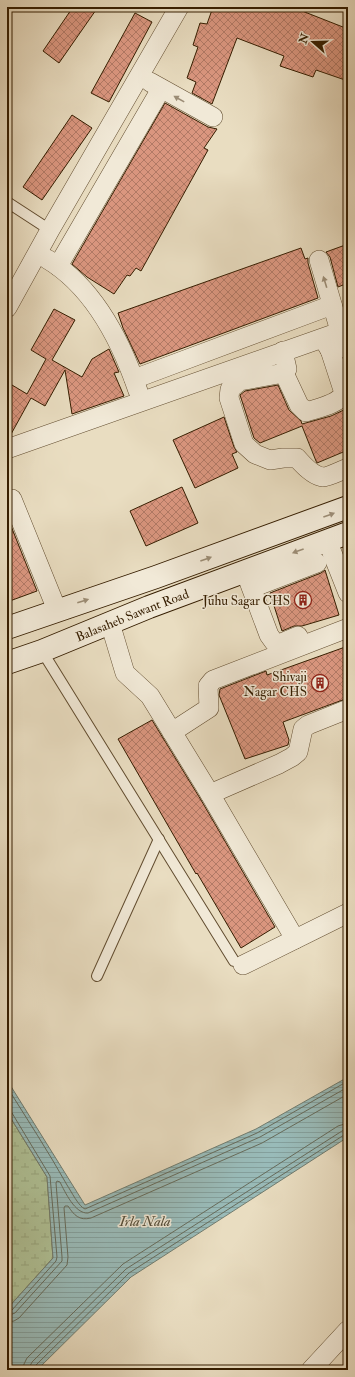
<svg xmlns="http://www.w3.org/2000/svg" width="355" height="1377" viewBox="0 0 355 1377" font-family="'IM FELL Double Pica',serif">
	<defs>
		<pattern id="wetland-marsh" width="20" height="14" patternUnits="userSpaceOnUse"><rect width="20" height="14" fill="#b0c297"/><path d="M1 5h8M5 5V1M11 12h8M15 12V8" fill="none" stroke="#98a680"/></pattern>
		<pattern id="water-rules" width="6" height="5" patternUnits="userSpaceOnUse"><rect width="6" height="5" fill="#99bbb9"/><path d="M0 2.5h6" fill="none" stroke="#84a09d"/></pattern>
		<pattern id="building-cross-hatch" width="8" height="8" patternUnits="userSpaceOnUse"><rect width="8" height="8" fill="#da967f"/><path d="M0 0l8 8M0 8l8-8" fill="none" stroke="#b27a66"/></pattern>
	</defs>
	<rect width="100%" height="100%" fill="#e9ddc1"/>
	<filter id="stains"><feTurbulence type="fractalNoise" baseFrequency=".005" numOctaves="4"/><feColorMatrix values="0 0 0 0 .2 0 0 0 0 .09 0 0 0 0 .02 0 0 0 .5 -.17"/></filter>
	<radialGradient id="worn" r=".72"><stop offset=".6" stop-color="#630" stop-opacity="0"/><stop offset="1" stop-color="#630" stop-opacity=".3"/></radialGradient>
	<!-- wetland -->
	<polygon fill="url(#wetland-marsh)" stroke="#72704c" points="7,1112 47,1177 53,1258 7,1309"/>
	<!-- water -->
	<polygon fill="url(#water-rules)" stroke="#717c6f" points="348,1077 348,1137 131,1277 37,1370 7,1370 7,1309 53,1258 47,1177 7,1112 7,1080 85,1205 256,1129"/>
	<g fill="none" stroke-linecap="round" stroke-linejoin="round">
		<!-- shore -->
		<g stroke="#676c5c" stroke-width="1">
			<path d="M7 1087C27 1119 48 1151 67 1185 71 1191 79 1207 85 1209L257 1133 348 1081"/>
			<polyline points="7,1111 12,1113 50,1176 57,1257 56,1261 12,1310 7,1311"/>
			<path d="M7 1316 15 1313 62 1261V1257L56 1183 57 1181 60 1182C65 1192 75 1214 88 1213L260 1137 348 1087"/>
			<path d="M7 1322 14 1321 19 1318 67 1265 68 1257 64 1208 65 1206H68C74 1215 79 1221 91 1218L262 1143 348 1094"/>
			<polyline points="23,1370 24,1364 27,1358 123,1264 338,1126 348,1123"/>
			<polyline points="29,1370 30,1366 32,1362 126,1269 342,1131 348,1129"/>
			<polyline points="34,1370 36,1365 129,1273 344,1135 348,1134"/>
		</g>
	</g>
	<!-- building -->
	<g fill="url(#building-cross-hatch)" stroke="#351d00">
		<polygon points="73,7 98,7 59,63 43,51"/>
		<polygon points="213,7 292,7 348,29 348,81 316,70 313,77 280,66 284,56 237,38 212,104 192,93 196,82 187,78 198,47 193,45 200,23 207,24"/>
		<polygon points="135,13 152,22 109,102 91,93"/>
		<polygon points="165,103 208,127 217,129 204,148 208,150 141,271 136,268 130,276 127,275 114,294 87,277 72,264"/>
		<polygon points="72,115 92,128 42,200 23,187"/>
		<polygon points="348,244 348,283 338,287 330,257 326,252"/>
		<polygon points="301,248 305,259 308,258 308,263 318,298 140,364 123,328 118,313"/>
		<polygon points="54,309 75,320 52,360 82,377 92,359 109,349 119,372 114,373 124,396 72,414 65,370 45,406 31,398 10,436 7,437 7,393 12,385 27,394 46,359 31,350"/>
		<polygon points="278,385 289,410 301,421 302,424 331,416 348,408 348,450 317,463 316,461 302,426 260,443 254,438 240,395 245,391"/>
		<polygon points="224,417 234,447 237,452 232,454 238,468 195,488 173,440"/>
		<polygon points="182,487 198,523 146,546 130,511"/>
		<polygon points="7,516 37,591 7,602"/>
		<polygon points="325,570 339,615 302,626 294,626 282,631 270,593 321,573"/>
		<polygon points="348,646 348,698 283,722 289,740 288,745 245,759 219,695 220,689 266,671 267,675"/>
		<polygon points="152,720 201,800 275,927 241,948 197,873 196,874 118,739"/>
	</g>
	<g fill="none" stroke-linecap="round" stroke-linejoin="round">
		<!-- service casing -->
		<g stroke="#624d30" stroke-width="12">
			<g id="service">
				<polyline points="7,202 50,230"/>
				<polyline points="42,651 234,961"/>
				<polyline points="97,976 159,839"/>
			</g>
		</g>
		<!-- minor casing -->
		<g stroke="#624d30" stroke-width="20">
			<g id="minor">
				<polyline points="150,82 213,117"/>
				<path d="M47 259C94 287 121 341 138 391"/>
				<polyline points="319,260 340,331"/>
				<polyline points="58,266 161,89"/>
				<polyline points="7,308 50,230 179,7"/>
				<polyline points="324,340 330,350 335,350 348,345"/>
				<path d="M283 351 287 369 284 373 240 381 230 389 229 398 244 444 255 454 270 460 283 458H297C303 465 313 476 323 477 329 477 342 470 348 468"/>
				<path d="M284 373 299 405 306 412C318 408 338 405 344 393L330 350"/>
				<polyline points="134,379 332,305"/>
				<polyline points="7,449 348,329"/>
				<polyline points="12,499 57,610"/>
				<polyline points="327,540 348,593"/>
				<polyline points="245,571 269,635 274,642 279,644 298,636"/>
				<polyline points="252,588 317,563"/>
				<polyline points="110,623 125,673 150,696 210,794 295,939"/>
				<polyline points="172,732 209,708 208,686 213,680 348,628"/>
				<polyline points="210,794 279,764 292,757 298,752 303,729 308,725 348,709"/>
				<polyline points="243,965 348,913"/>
				<polyline points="311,1370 348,1330"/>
			</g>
		</g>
		<!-- secondary casing -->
		<g stroke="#351d00" stroke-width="24">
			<g id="secondary">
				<polyline points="7,628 156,577 348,507"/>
				<path id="s1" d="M7 663 42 651 149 607 348 533"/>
			</g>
		</g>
		<!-- service -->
		<use href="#service" stroke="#f1e9d7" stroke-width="10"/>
		<!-- minor -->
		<use href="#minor" stroke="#f1e9d7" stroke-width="19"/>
		<!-- secondary -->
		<use href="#secondary" stroke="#f1e9d7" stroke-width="22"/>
	</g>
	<!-- one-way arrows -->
	<defs><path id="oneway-solid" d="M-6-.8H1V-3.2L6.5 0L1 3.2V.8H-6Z"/></defs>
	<g fill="#9c8d76">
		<use href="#oneway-solid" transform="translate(179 99) rotate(-151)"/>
		<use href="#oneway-solid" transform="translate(325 282) rotate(-107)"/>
		<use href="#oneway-solid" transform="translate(329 515) rotate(-20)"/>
		<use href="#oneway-solid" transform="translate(298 551) rotate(160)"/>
		<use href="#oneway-solid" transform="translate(206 559) rotate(-20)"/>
		<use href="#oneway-solid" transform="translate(83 601) rotate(-18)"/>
	</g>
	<!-- icons -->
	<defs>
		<g id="building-ring" transform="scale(0.9)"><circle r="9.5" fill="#f1e9d7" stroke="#8f2418" stroke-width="1.5"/><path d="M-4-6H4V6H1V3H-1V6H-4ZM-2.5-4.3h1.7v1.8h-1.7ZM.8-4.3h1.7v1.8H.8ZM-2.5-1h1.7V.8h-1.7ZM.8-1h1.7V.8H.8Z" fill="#8f2418"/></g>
	</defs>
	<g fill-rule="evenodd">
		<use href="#building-ring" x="303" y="600"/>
		<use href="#building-ring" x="320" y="683"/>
	</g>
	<g text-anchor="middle" stroke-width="3" stroke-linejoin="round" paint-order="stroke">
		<!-- poi labels -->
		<g font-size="13" fill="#351d00" stroke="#f1e9d7" text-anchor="end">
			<text x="290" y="605">Juhu Sagar CHS</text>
			<text x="307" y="681">Shivaji<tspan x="307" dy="15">Nagar CHS</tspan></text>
		</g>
		<!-- street labels -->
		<g font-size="13" fill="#351d00" stroke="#f1e9d7">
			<text dy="5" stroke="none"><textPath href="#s1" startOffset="134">Balasaheb Sawant Road</textPath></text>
		</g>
		<!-- water labels -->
		<g font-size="14" font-style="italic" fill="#534c38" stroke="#f1e9d7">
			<text x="145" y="1226">Irla Nala</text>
		</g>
	</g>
	<!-- margin -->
	<rect width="355" height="1377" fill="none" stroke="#e9ddc1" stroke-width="24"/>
	<rect x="8" y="8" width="339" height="1361" fill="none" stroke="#351d00" stroke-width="2"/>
	<rect x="12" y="12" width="331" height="1353" fill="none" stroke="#351d00"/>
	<!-- north arrow -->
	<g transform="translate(313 42) rotate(290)" stroke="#f1e9d7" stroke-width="3" paint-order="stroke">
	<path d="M0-3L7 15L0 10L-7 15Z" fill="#351d00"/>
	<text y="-6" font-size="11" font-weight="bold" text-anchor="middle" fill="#351d00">N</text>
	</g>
	<rect width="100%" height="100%" filter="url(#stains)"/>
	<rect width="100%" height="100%" fill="url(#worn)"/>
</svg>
